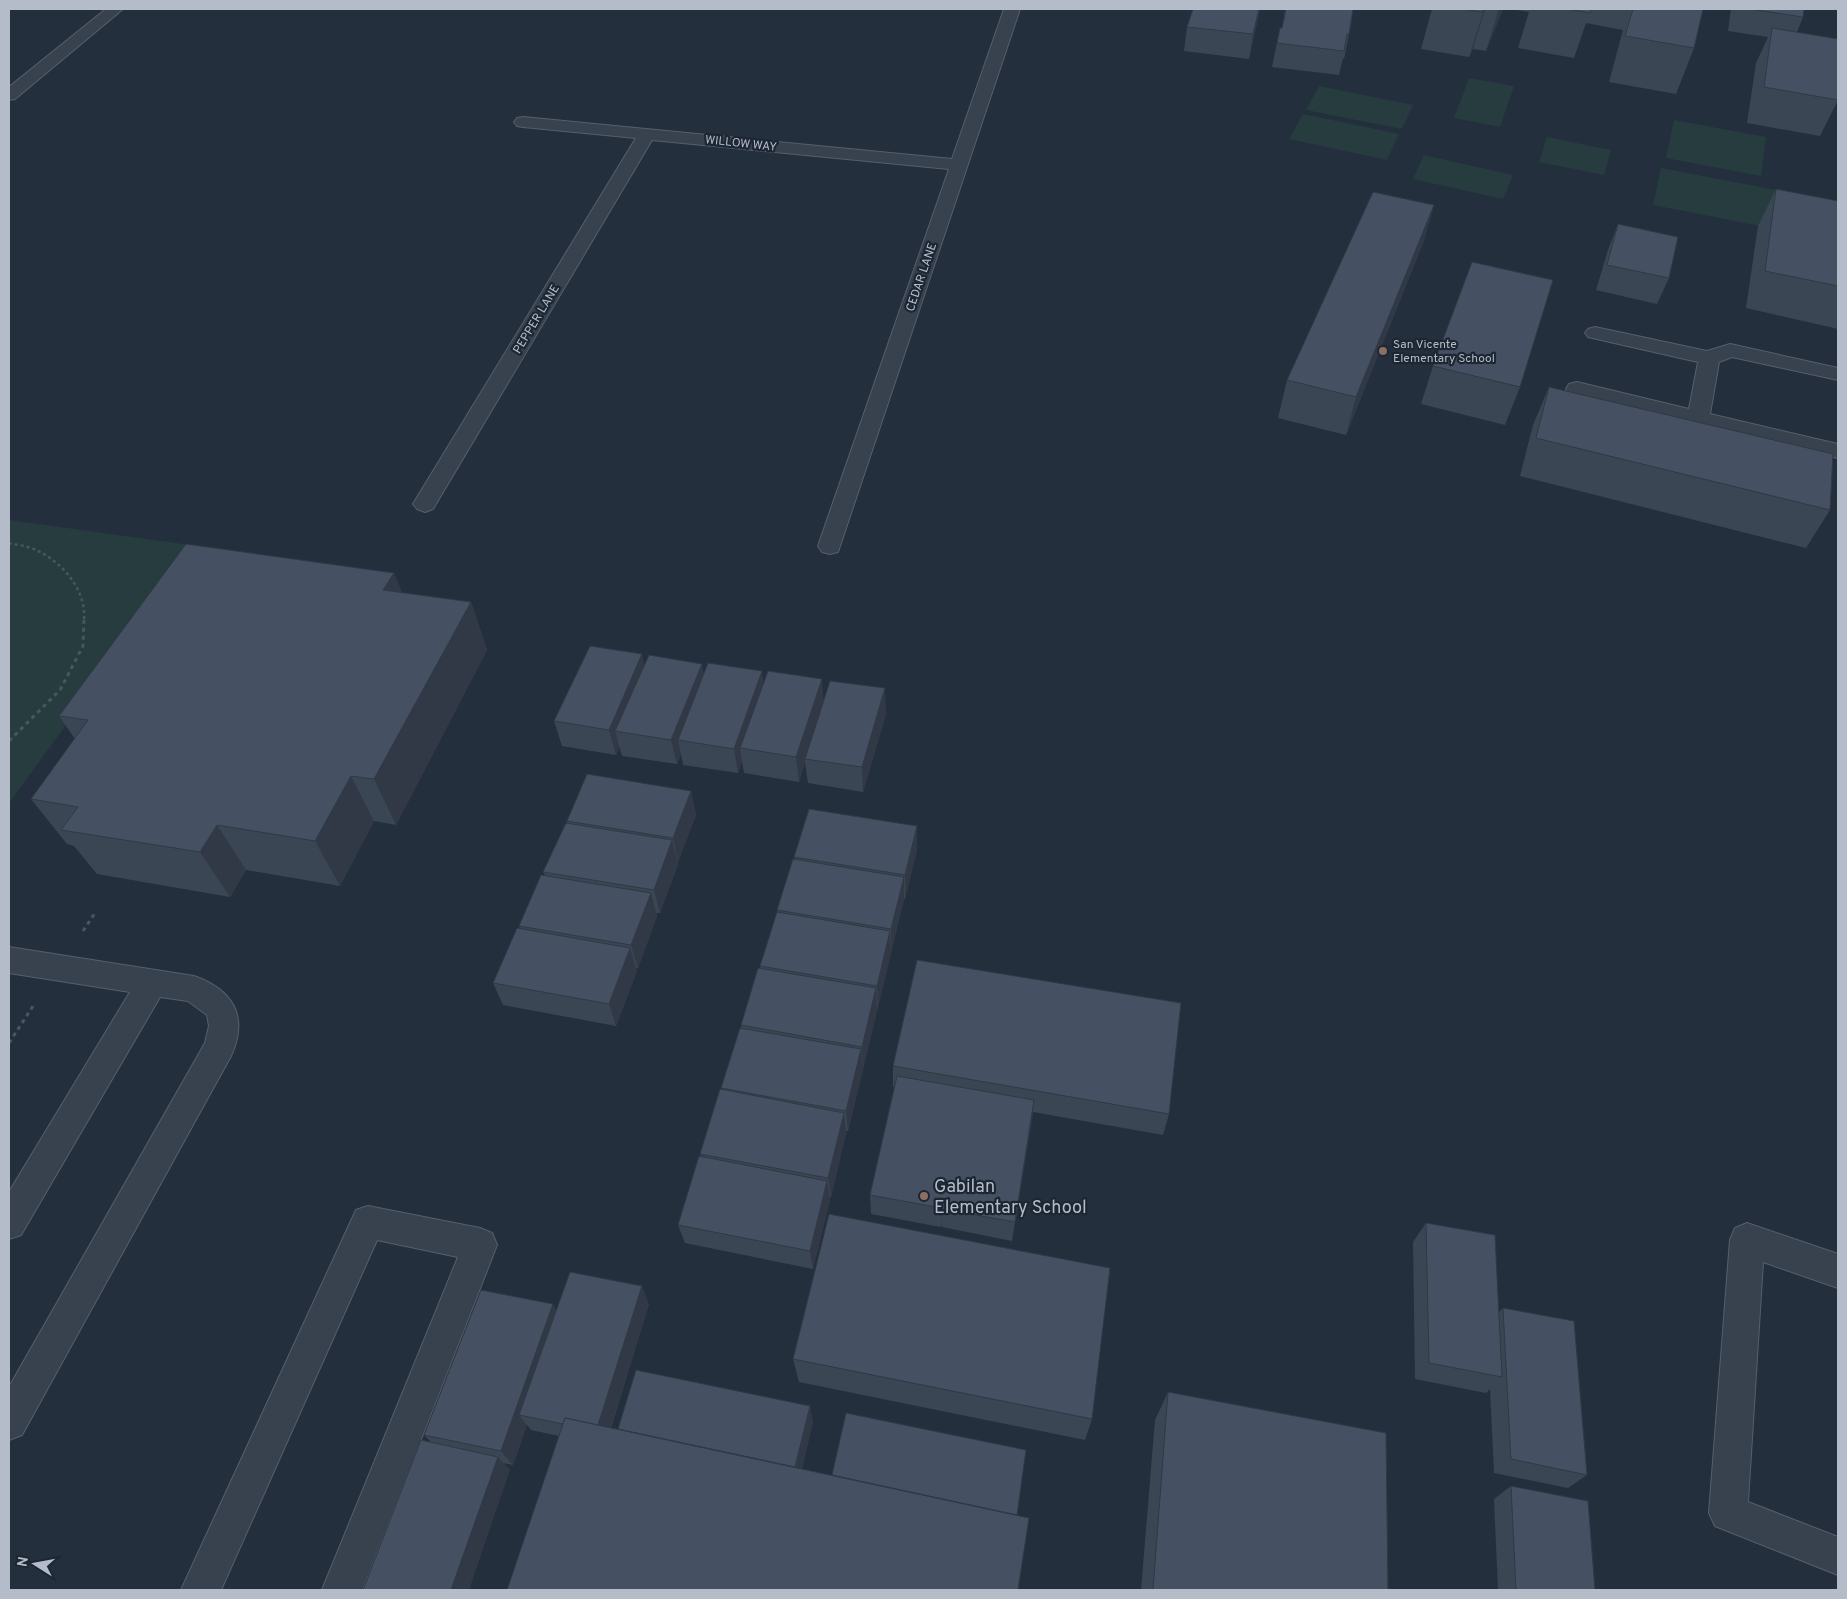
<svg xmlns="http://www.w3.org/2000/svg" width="1847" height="1599" viewBox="0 0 1847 1599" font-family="Overpass,sans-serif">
	<rect width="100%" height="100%" fill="#242f3e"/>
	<!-- green -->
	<g fill="#263c3f">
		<polygon points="1469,78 1514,86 1500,127 1454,118"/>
		<polygon points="1319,86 1413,105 1402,129 1306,110"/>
		<polygon points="1303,114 1399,134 1387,160 1289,139"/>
		<polygon points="1674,120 1766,137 1761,176 1666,158"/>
		<polygon points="1547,137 1611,150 1604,175 1539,162"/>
		<polygon points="1424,155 1513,175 1503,199 1413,179"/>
		<polygon points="1661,168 1786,192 1781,230 1653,205"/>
		<polygon points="9,520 197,546 9,803"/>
	</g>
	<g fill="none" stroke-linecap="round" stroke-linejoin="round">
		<!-- minor casing -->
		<g stroke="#565f6c" stroke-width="2">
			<g id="minor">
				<polygon points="106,9 123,9 15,99 9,100 9,87"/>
				<polygon points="1004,9 1020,9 838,552 830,554 822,552 818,546 949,169 652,140 433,509 425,512 417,509 413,504 636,138 523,127 517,126 514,122 517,118 523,117 952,159"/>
				<polygon points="1595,327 1707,351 1730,344 1838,368 1838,380 1732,357 1719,362 1710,414 1838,444 1838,458 1569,394 1566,389 1569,384 1577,382 1689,409 1698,362 1588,337 1585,333 1588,329"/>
				<path d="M9 947 194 976C233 990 249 1016 231 1056L22 1435 9 1440V1387L205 1043 209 1026 207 1015 188 1001 160 997 21 1235 9 1239V1192L130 992 9 973Z"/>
				<polygon points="368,1206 480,1228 492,1233 497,1245 362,1590 322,1590 458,1257 377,1240 221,1590 181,1590 356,1210"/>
				<polygon points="1747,1223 1838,1254 1838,1288 1763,1262 1748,1502 1838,1537 1838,1575 1715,1526 1709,1513 1730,1240 1735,1228"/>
			</g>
		</g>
		<!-- path-far1 -->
		<path stroke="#44595c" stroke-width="2.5" stroke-dasharray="3 3" stroke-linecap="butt" d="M9 543C17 545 28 546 36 550 62 562 86 589 84 619"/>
		<!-- path -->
		<g stroke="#44595c" stroke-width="3" stroke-dasharray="4 4" stroke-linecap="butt">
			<polyline points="9,741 60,690 83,646 84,618"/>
			<polyline points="83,931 95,913"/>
			<polyline points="9,1043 35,1003"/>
		</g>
		<!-- minor -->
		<use href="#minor" fill="#38414e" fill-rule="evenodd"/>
	</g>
	<!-- wall -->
	<g fill="#3b4654">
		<polygon points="1260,9 1249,59 1184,51 1187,27"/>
		<polygon points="1285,9 1353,9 1349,34 1344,59 1343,58 1339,75 1272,67 1280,28 1282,28 1285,15 1284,15"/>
		<polygon points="1432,9 1503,9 1486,51 1473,49 1469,57 1421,49"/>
		<polygon points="1510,9 1703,9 1694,48 1676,94 1609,82 1623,30 1586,23 1574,58 1518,48 1529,12"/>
		<polygon points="1731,9 1804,9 1803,17 1797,32 1838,100 1820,136 1747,123 1756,63 1768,37 1728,31"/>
		<polygon points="1776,189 1838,201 1838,329 1746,308 1758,226"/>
		<polygon points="1434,205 1423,243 1346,435 1278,418 1287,380"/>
		<polygon points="1618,224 1669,278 1657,304 1596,290 1608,250"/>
		<polygon points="1433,366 1520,387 1505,425 1421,404"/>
		<polygon points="1549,387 1830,510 1806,548 1520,476 1533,425"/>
		<polygon points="394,573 402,593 471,602 487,650 396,825 374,821 340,886 246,870 230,897 97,874 74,846 67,844 31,799 75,739 59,716"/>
		<polygon points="645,665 763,683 824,699 886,714 863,792 808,783 805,762 799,782 744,773 742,762 738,773 683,765 681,754 677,764 622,756 619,746 616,755 562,746 554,721"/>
		<polygon points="691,791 696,815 678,862 677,862 678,864 660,913 656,913 657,916 638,968 636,968 637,971 616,1026 503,1005 493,983 520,929 519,926 545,875 543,872 567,823 567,821"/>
		<polygon points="917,850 905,899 904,899 848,1131 846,1131 846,1133 831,1197 830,1197 830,1200 813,1269 685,1243 678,1225 701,1156 700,1154 741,1028 741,1025 760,968 760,966 777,912 777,910 795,859 794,857"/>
		<polygon points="893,1066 1169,1114 1163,1135 1033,1112 1012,1241 942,1227 941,1224 941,1227 871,1214 870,1195 895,1087 893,1087"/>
		<polygon points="1426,1223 1498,1313 1503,1308 1587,1475 1568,1488 1494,1473 1490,1389 1486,1393 1415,1379 1413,1242"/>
		<polygon points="649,1304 611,1428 618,1429 813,1421 802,1469 1017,1515 559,1436 531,1430 527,1425 513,1465 503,1463 510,1470 432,1443 424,1435 556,1311"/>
		<polygon points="793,1359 1092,1419 1085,1440 799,1382"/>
		<polygon points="1168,1392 1388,1590 1141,1590 1155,1420"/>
		<polygon points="1511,1486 1595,1590 1498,1590 1494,1499"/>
	</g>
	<!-- shaded-wall -->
	<g fill="#303945">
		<polygon points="1259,9 1260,9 1249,59 1253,34"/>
		<polygon points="1484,9 1485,9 1473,49 1469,57"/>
		<polygon points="1499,9 1503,9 1486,51"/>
		<polygon points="1434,205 1423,243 1346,435 1356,397"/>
		<polygon points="394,573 413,621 383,590"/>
		<polygon points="471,602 487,650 396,825 374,779"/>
		<polygon points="642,654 648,679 615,731 619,746 616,755 609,730"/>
		<polygon points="702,664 707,689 678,740 681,754 677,764 671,740"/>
		<polygon points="762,671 765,696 740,748 742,762 738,773 734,749"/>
		<polygon points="822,679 824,704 805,759 805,762 799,782 796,757"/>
		<polygon points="885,688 886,714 863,792 862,767"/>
		<polygon points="351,776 374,821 340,886 315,841"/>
		<polygon points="691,791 696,815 678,862 673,838"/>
		<polygon points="217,825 246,870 230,897 200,852"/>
		<polygon points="917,826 917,850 905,899 905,875"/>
		<polygon points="672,840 678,864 660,913 654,890"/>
		<polygon points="904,877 904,900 891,952 891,929"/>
		<polygon points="651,893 657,916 638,968 631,945"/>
		<polygon points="890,931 891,954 878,1008 877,986"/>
		<polygon points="630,948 637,971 616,1026 609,1004"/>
		<polygon points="876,988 877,1011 863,1068 862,1047"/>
		<polygon points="861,1049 863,1070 848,1131 846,1111"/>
		<polygon points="1034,1100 1032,1121 1012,1241 1015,1222"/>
		<polygon points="844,1113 846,1133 831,1197 828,1178"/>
		<polygon points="827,1181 830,1200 813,1269 810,1251"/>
		<polygon points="942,1205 941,1224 941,1227 941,1208"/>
		<polygon points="642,1286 649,1304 605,1445 596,1431"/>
		<polygon points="553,1304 563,1321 519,1415 527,1425 513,1465 501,1451"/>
		<polygon points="810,1406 813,1421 799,1482 795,1468"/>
		<polygon points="498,1457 510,1470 469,1590 451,1590"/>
	</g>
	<!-- building -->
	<g fill="#455162" stroke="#303945">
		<polygon points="1193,9 1259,9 1253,34 1187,27"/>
		<polygon points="1286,9 1353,9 1349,34 1347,34 1344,51 1277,43 1280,28 1282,28"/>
		<polygon points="1463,9 1484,9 1482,12"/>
		<polygon points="1568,9 1591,9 1590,13"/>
		<polygon points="1633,9 1703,9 1694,48 1625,36"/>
		<polygon points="1750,9 1804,9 1803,17"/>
		<polygon points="1772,28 1838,39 1838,100 1764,87"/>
		<polygon points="1776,189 1838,201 1838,286 1765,271"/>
		<polygon points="1373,192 1434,205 1356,397 1287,380"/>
		<polygon points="1618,224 1678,237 1669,278 1607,265"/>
		<polygon points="1472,262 1553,280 1520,387 1433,366"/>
		<polygon points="1549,387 1833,454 1830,510 1536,438"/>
		<polygon points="186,544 394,573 383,590 471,602 374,779 351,776 315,841 217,825 200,852 61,830 78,807 31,799 88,720 59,716"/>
		<polygon points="590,646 642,654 609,730 554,721"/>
		<polygon points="649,655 702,664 671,740 615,731"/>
		<polygon points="708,663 762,671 734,749 678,740"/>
		<polygon points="768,671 822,679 796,757 740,748"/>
		<polygon points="830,681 885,688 862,767 805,759"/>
		<polygon points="587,774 691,791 673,838 567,821"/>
		<polygon points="809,809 917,826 905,875 794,857"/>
		<polygon points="566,823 672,840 654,890 543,872"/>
		<polygon points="793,859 904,877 891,929 777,910"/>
		<polygon points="541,875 651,893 631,945 519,926"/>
		<polygon points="777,912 890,931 877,986 760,966"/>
		<polygon points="517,928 630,948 609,1004 493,983"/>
		<polygon points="917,960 1181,1003 1169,1114 893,1066"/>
		<polygon points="758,968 876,988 862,1047 741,1025"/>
		<polygon points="740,1028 861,1049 846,1111 721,1088"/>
		<polygon points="897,1076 1034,1100 1015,1222 942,1209 942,1205 941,1208 870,1195"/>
		<polygon points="720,1089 844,1113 828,1178 700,1154"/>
		<polygon points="699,1156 827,1181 810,1251 678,1225"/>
		<polygon points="829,1214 1110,1268 1092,1419 793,1359"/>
		<polygon points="1426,1223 1495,1235 1502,1377 1429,1363"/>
		<polygon points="570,1272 642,1286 598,1425 565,1418 563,1424 519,1415"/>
		<polygon points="481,1290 553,1304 501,1451 424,1435"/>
		<polygon points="1503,1308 1574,1321 1587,1475 1511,1459"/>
		<polygon points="636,1370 810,1406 795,1467 618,1429"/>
		<polygon points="1168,1392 1386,1433 1388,1590 1153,1590"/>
		<polygon points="846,1413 1026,1450 1017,1515 832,1475"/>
		<polygon points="565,1418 1029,1518 1018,1590 507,1590"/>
		<polygon points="421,1440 498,1457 451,1590 363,1590"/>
		<polygon points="1511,1486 1588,1501 1595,1590 1516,1590"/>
	</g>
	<!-- markers -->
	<g fill="#8d6e63" stroke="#1d2633" stroke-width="2">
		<circle cx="1383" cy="351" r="5"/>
		<circle cx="924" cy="1196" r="5"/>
	</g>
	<g text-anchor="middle" stroke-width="4.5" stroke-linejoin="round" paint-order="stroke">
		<!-- far-street labels -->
		<g font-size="12" fill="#b4bcc9" stroke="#1d2633">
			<text transform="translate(741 143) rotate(6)" y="4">WILLOW WAY</text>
			<text transform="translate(921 277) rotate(-71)" y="4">CEDAR LANE</text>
			<text transform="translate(536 319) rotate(-59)" y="4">PEPPER LANE</text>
		</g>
		<!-- far-poi labels -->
		<g font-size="12" fill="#b4bcc9" stroke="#1d2633" text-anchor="start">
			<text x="1393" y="348">San Vicente<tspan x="1393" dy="14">Elementary School</tspan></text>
		</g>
		<!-- near-poi labels -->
		<g font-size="18" fill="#b4bcc9" stroke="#1d2633" text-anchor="start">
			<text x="934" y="1192">Gabilan<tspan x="934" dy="21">Elementary School</tspan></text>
		</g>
	</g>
	<!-- border -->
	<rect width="1847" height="1599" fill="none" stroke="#b4bcc9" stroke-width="20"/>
	<!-- north arrow -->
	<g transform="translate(35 1564) rotate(281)" stroke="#1d2633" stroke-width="4" paint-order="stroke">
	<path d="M0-4L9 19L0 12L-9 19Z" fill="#b4bcc9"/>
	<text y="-8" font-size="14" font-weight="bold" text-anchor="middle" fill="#b4bcc9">N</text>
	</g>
</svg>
